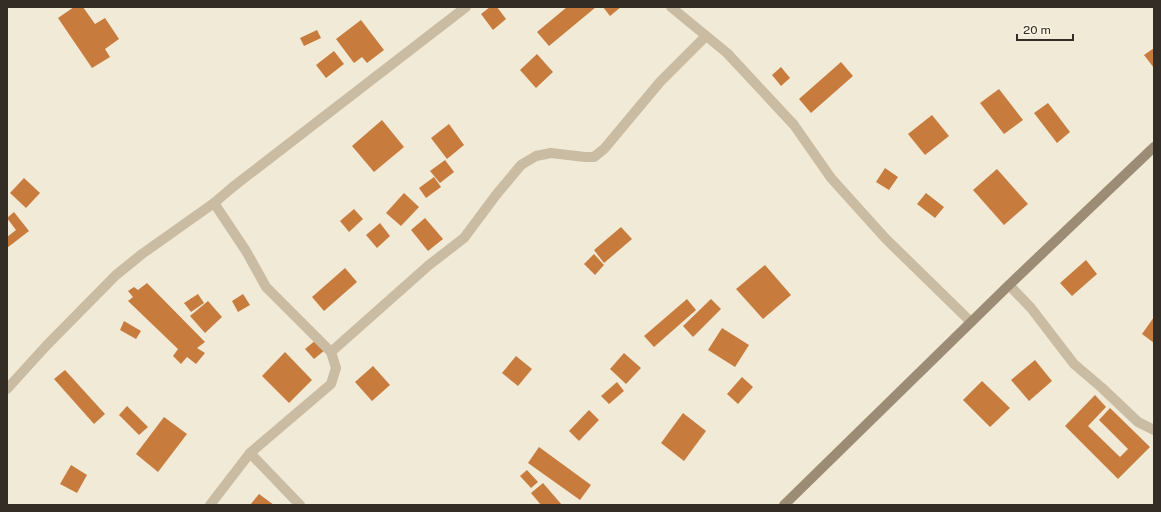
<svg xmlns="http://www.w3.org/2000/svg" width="1161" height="512" viewBox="0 0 1161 512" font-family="'Public Sans',sans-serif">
	<rect width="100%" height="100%" fill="#f1ead7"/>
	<!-- building -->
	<g fill="#c77c3e">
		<polygon points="74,7 83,7 95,24 105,18 119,39 105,49 110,57 92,68 58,18"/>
		<polygon points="490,7 497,7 506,19 493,30 481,14"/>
		<polygon points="567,7 596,7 549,46 537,32"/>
		<polygon points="603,7 621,7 610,16"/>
		<polygon points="361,20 384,50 367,63 362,57 354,63 336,39"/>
		<polygon points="317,30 321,38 304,46 300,38"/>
		<polygon points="1154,48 1154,68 1144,55"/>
		<polygon points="334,51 344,64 326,78 316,65"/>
		<polygon points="537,54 553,72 536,88 520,70"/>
		<polygon points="841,62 853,76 811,113 799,99"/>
		<polygon points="781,67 790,78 781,86 772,75"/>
		<polygon points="999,89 1023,120 1004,134 980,103"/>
		<polygon points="1048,103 1070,132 1057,143 1034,113"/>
		<polygon points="932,115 949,136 925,155 908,134"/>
		<polygon points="382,120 404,147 374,172 352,146"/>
		<polygon points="449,124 464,145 447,159 431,138"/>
		<polygon points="445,160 454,172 440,183 430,171"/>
		<polygon points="885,168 898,177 889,190 876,182"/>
		<polygon points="997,169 1028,204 1004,225 973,190"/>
		<polygon points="434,177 441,187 426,198 419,188"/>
		<polygon points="24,178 40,193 26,208 10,193"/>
		<polygon points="404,193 419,207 401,226 386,213"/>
		<polygon points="926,193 944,207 935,218 917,204"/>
		<polygon points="354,209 363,219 349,232 340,221"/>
		<polygon points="14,212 29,231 7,248 7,237 16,230 7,218"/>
		<polygon points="425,218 443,239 428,251 411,230"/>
		<polygon points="380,223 390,236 377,248 366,235"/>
		<polygon points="621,227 632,239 604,263 594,250"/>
		<polygon points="594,254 604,265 595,275 584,264"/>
		<polygon points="1086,260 1097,274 1072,296 1060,283"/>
		<polygon points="765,265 791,295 763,319 736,289"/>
		<polygon points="345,268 357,282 324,311 312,297"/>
		<polygon points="147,283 205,342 197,348 205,353 196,364 187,357 181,364 173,356 178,349 128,301 133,297 128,291 134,287 138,290"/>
		<polygon points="198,294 204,303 191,312 184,303"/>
		<polygon points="243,294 250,305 238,312 232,301"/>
		<polygon points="687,299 696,310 654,347 644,336"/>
		<polygon points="711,299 721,309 693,337 683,326"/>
		<polygon points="208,301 222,317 205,333 190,316"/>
		<polygon points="1154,317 1154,343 1142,334"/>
		<polygon points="124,321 141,331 136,339 120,330"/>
		<polygon points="722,328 749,345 735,367 708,350"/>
		<polygon points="316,340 325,350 314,359 305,349"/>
		<polygon points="285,352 312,380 289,403 262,376"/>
		<polygon points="624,353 641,368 626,384 610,369"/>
		<polygon points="516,356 532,369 518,386 502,373"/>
		<polygon points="1035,360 1052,381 1029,401 1011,380"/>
		<polygon points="373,366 390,385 372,401 355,382"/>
		<polygon points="65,370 105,414 94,424 54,379"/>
		<polygon points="742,377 753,387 738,404 727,394"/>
		<polygon points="982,381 1010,408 990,427 963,400"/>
		<polygon points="617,382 624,391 609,404 601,396"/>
		<polygon points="1095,395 1106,407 1088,426 1120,457 1128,449 1099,420 1110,408 1150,447 1118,479 1065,426"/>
		<polygon points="127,406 148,427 139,435 119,415"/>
		<polygon points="589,410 599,420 579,441 569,431"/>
		<polygon points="683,413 706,431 684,461 661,443"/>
		<polygon points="164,417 187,434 158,472 136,454"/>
		<polygon points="539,447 591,485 580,500 528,463"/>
		<polygon points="71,465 87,475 77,493 60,484"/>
		<polygon points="527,470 538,482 531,488 520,476"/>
		<polygon points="543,483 562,505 541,505 531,493"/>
		<polygon points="259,494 274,505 250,505"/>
	</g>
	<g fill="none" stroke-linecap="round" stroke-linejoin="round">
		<!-- minor -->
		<g stroke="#c9bca3" stroke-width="10">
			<polyline points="671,7 727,53 794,125 831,178 886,239 971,322"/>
			<polyline points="1009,285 1031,308 1074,364 1101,387 1138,422 1154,430"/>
			<polyline points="331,352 429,265 464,238 496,195 521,165 536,156 551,153 585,157 594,157 604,149 660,82 706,36"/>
			<polyline points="7,389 46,346 116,275 142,254 214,203 234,186 466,7"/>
			<polyline points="250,453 300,505"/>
			<polyline points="210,505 250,453 331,384 336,368 331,352 266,287 246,251 214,203"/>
		</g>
		<!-- secondary -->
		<polyline stroke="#9c8b75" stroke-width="10" points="784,505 1009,285 1154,147"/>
	</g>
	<!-- border -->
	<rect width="1161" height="512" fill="none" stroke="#342d25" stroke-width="16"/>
	<!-- scale -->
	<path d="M1017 34v6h56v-6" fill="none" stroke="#342d25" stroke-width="2"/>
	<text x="1023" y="34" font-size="12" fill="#342d25" stroke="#f9f3e3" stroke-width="3" paint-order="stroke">20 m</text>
</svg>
